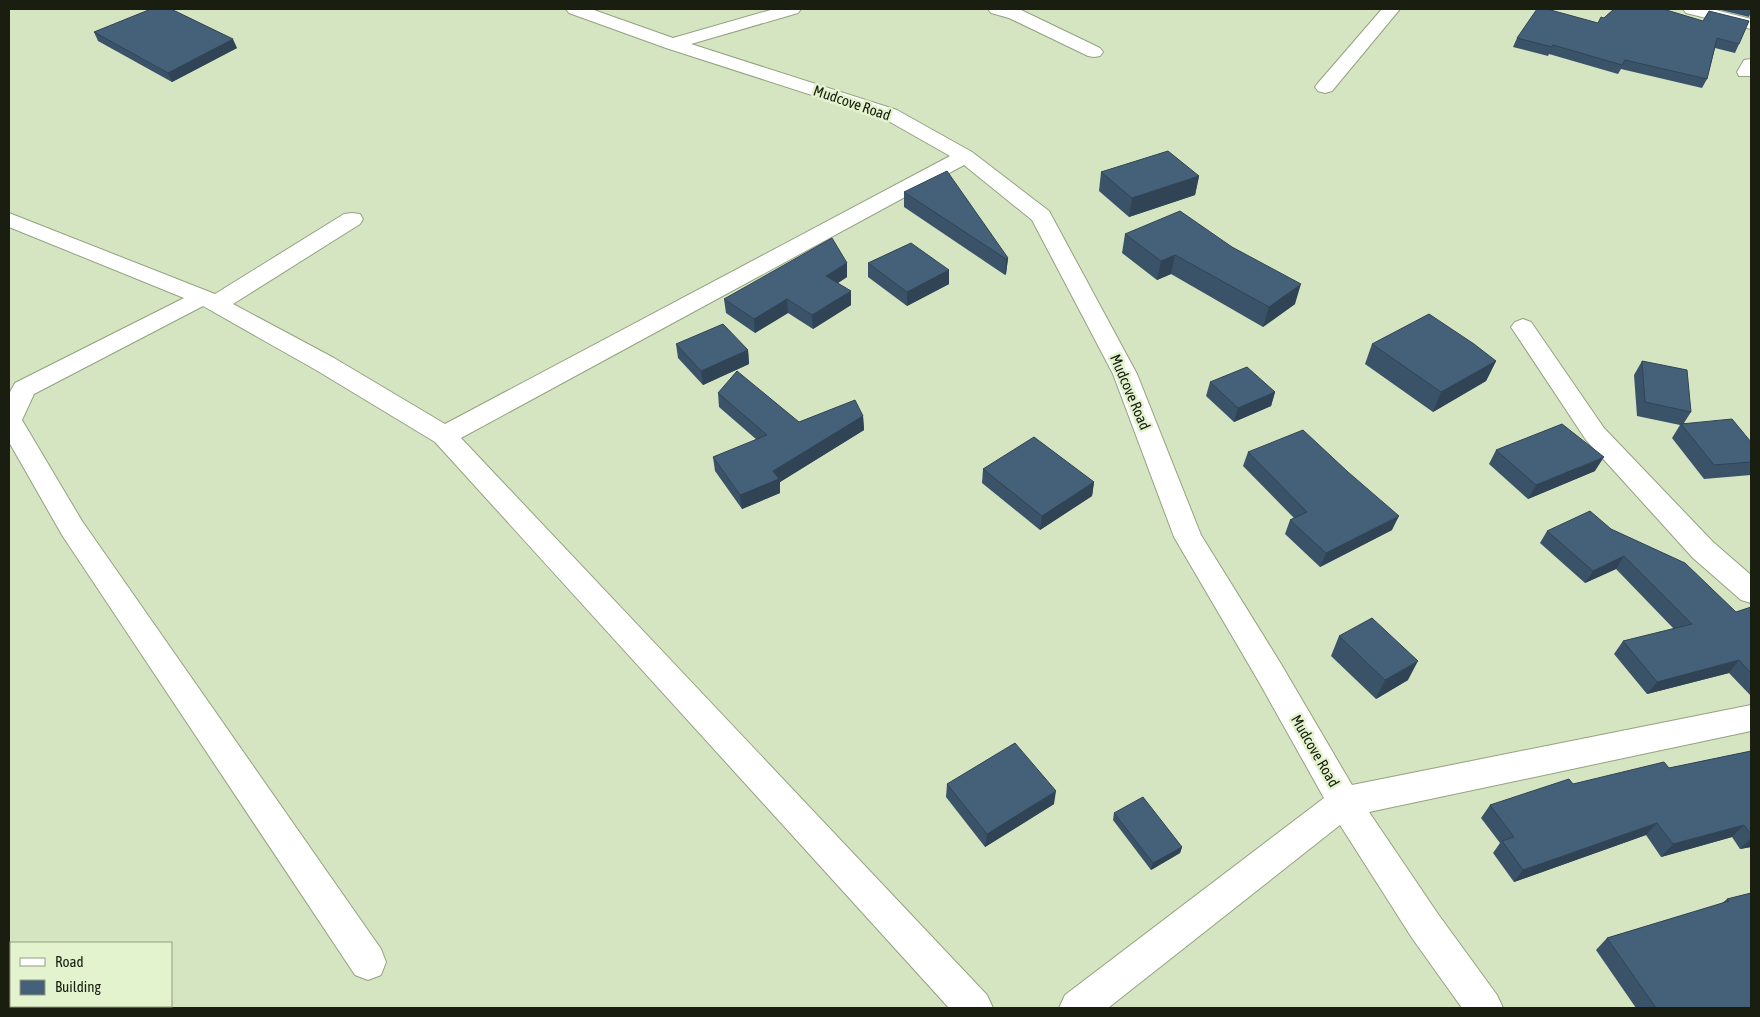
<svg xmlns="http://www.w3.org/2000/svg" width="1760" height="1017" viewBox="0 0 1760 1017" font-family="'Asap Condensed',sans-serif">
	<rect width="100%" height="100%" fill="#d6e5c1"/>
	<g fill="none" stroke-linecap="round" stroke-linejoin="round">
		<!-- minor casing -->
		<g stroke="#93a27f" stroke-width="2">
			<g id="minor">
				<polygon points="566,9 591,9 673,38 774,9 801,9 798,13 691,44 897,110 972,152 1049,211 1137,374 1201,535 1281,664 1352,785 1751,705 1751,731 1369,812 1438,914 1497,995 1503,1008 1462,1008 1412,938 1340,825 1108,1008 1059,1008 1065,995 1324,798 1259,682 1174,537 1113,374 1032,220 964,165 461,438 987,995 993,1008 949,1008 435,442 316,370 203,306 34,394 22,420 82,521 381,949 386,962 381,975 368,980 355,975 62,535 9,442 9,394 15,383 184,298 9,227 9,213 215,294 344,214 352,213 360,214 363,219 360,224 233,304 334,358 445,424 950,156 883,118 666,48 569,13"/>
				<polygon points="988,9 1021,10 1100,48 1103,52 1100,56 1094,57 1088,56 1009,18 991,13"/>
				<polygon points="1382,9 1400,9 1332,91 1325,93 1318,91 1315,87 1318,83"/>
				<polygon points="1683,9 1712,9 1751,19 1751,29 1686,13"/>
				<polygon points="1751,59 1751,76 1739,76 1737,72 1744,60"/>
				<polygon points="1523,319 1531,322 1604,428 1713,542 1751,575 1751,603 1741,600 1693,558 1586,440 1511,327 1515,322"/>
			</g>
		</g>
		<!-- minor -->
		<use href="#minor" fill="#fff" fill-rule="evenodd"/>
	</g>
	<!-- wall -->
	<g fill="#3b5368">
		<polygon points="1614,9 1739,44 1735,53 1715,48 1707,79 1702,88 1621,69 1618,74 1549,54 1548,56 1513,47 1517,38 1598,23"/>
		<polygon points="1717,9 1751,9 1751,12 1749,17"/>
		<polygon points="94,32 237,48 172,82 98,41"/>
		<polygon points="1101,172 1199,176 1195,195 1129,217 1099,191"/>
		<polygon points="904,192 1008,258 1006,274 1005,275 904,207"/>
		<polygon points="1125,234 1232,247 1295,304 1263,327 1171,274 1157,280 1122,253"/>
		<polygon points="847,263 847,277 838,283 851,305 813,329 788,313 755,333 726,313 724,299"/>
		<polygon points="868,263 949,270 949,284 907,306 868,277"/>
		<polygon points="676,344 748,350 749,364 703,385 678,358"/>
		<polygon points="1372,344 1496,361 1486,381 1433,412 1365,364"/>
		<polygon points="1642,361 1691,412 1684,423 1751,462 1751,475 1704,479 1672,438 1680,425 1637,416 1634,375"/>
		<polygon points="1210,382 1275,392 1271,406 1234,422 1206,396"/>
		<polygon points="718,393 799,422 863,416 864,430 780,482 780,493 742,509 715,471 713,457 757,440 719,407"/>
		<polygon points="1496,450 1595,471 1528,499 1489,464"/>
		<polygon points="1248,452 1392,530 1320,567 1285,534 1290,520 1294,518 1243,466"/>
		<polygon points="983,469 1094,482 1092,496 1040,530 982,483"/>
		<polygon points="1611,529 1736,612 1751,607 1751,696 1729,673 1647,694 1614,654 1623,641 1674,629 1616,569 1585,583 1540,543 1547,531"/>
		<polygon points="1339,636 1408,680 1376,699 1331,656"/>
		<polygon points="1751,751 1751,847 1740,849 1732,837 1661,857 1646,835 1514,882 1493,853 1500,843 1481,818 1490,805 1573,784 1669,768"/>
		<polygon points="947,784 1054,804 985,847 946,797"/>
		<polygon points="1114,813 1182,847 1180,853 1151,870 1113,820"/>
		<polygon points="1751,893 1751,1008 1636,1008 1596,950 1607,938 1721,904 1727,899"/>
	</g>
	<!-- shaded-wall -->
	<g fill="#304455">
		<polygon points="233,39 237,48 172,82 168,73"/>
		<polygon points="1199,176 1195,195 1129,217 1132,198"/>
		<polygon points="1175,255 1171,274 1157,280 1161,261"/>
		<polygon points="1008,258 1006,274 1005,275 1006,259"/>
		<polygon points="847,263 847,277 827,290 826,276"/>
		<polygon points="949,270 949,284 907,306 907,292"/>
		<polygon points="1301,284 1295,304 1263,327 1269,307"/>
		<polygon points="851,291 851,305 813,329 812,315"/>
		<polygon points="787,299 788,313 755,333 754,319"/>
		<polygon points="748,350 749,364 703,385 701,371"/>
		<polygon points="1496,361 1486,381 1433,412 1441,392"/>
		<polygon points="1275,392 1271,406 1234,422 1238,408"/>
		<polygon points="863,416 864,430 780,482 780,493 742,509 740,495 773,471"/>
		<polygon points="1604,457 1595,471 1528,499 1536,485"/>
		<polygon points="1094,482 1092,496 1040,530 1042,516"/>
		<polygon points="1399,516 1392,530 1320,567 1326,553"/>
		<polygon points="1624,556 1616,569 1585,583 1593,571"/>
		<polygon points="1739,660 1729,673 1647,694 1657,682"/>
		<polygon points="1418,661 1408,680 1376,699 1385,680"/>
		<polygon points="1056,791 1054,804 985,847 987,834"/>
		<polygon points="1657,823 1646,835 1514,882 1523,870"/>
		<polygon points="1744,825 1732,837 1661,857 1673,844"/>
		<polygon points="1751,838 1751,847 1740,849"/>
		<polygon points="1182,847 1180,853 1151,870 1153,863"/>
	</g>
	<!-- building -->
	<g fill="#456179" stroke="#304455">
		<polygon points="151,9 171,9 233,39 168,73 94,32"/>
		<polygon points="1537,9 1547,9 1598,23 1601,17 1604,18 1614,9 1663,9 1703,21 1709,11 1749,21 1739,44 1717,38 1707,79 1625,60 1622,65 1553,45 1552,47 1517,38"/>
		<polygon points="1168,151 1199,176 1132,198 1101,172"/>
		<polygon points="947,171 1008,258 1006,259 904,192"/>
		<polygon points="1180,211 1232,247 1301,284 1269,307 1175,255 1161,261 1125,234"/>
		<polygon points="832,238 847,263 826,276 851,291 812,315 787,299 754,319 724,299"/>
		<polygon points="911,243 949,270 907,292 868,263"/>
		<polygon points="1429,314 1474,344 1496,361 1441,392 1372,344"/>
		<polygon points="723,324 748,350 701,371 676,344"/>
		<polygon points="1642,361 1687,370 1691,412 1645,402"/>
		<polygon points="1247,367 1275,392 1238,408 1210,382"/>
		<polygon points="737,371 799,422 855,400 863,416 773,471 779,479 740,495 713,457 767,435 718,393"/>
		<polygon points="1732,419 1751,442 1751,462 1714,465 1681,424"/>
		<polygon points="1562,424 1604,457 1536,485 1496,450"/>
		<polygon points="1303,430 1348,472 1399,516 1326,553 1290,520 1307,512 1248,452"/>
		<polygon points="1034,437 1094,482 1042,516 983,469"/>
		<polygon points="1590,511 1611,529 1685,563 1736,612 1751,607 1751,673 1739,660 1657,682 1623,641 1692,624 1624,556 1593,571 1547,531"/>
		<polygon points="1372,618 1418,661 1385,680 1339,636"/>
		<polygon points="1015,743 1056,791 987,834 947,784"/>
		<polygon points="1751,751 1751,834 1744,825 1673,844 1657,823 1523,870 1502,841 1514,837 1490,805 1569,779 1573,784 1664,762 1669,768"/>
		<polygon points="1143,797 1182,847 1153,863 1114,813"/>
		<polygon points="1751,893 1751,1008 1656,1008 1607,938 1729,901 1727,899"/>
	</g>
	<g text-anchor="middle" stroke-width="5" stroke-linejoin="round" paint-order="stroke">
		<!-- street labels -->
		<g font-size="15" fill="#191e11" stroke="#e3f3ce">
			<text transform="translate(852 103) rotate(19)" y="5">Mudcove Road</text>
			<text transform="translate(1130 392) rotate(67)" y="5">Mudcove Road</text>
			<text transform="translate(1315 751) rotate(60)" y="5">Mudcove Road</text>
		</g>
	</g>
	<!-- border -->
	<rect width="1760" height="1017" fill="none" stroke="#191e11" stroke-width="20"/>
	<!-- legend -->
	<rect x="10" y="942" width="162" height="65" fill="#e3f3ce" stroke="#929e82"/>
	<rect x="20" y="958" width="25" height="8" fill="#ffffff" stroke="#929e82"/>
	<text x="55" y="967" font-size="15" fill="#191e11">Road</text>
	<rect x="20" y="980" width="25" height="15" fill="#456179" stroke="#929e82"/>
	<text x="55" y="992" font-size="15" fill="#191e11">Building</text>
</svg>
